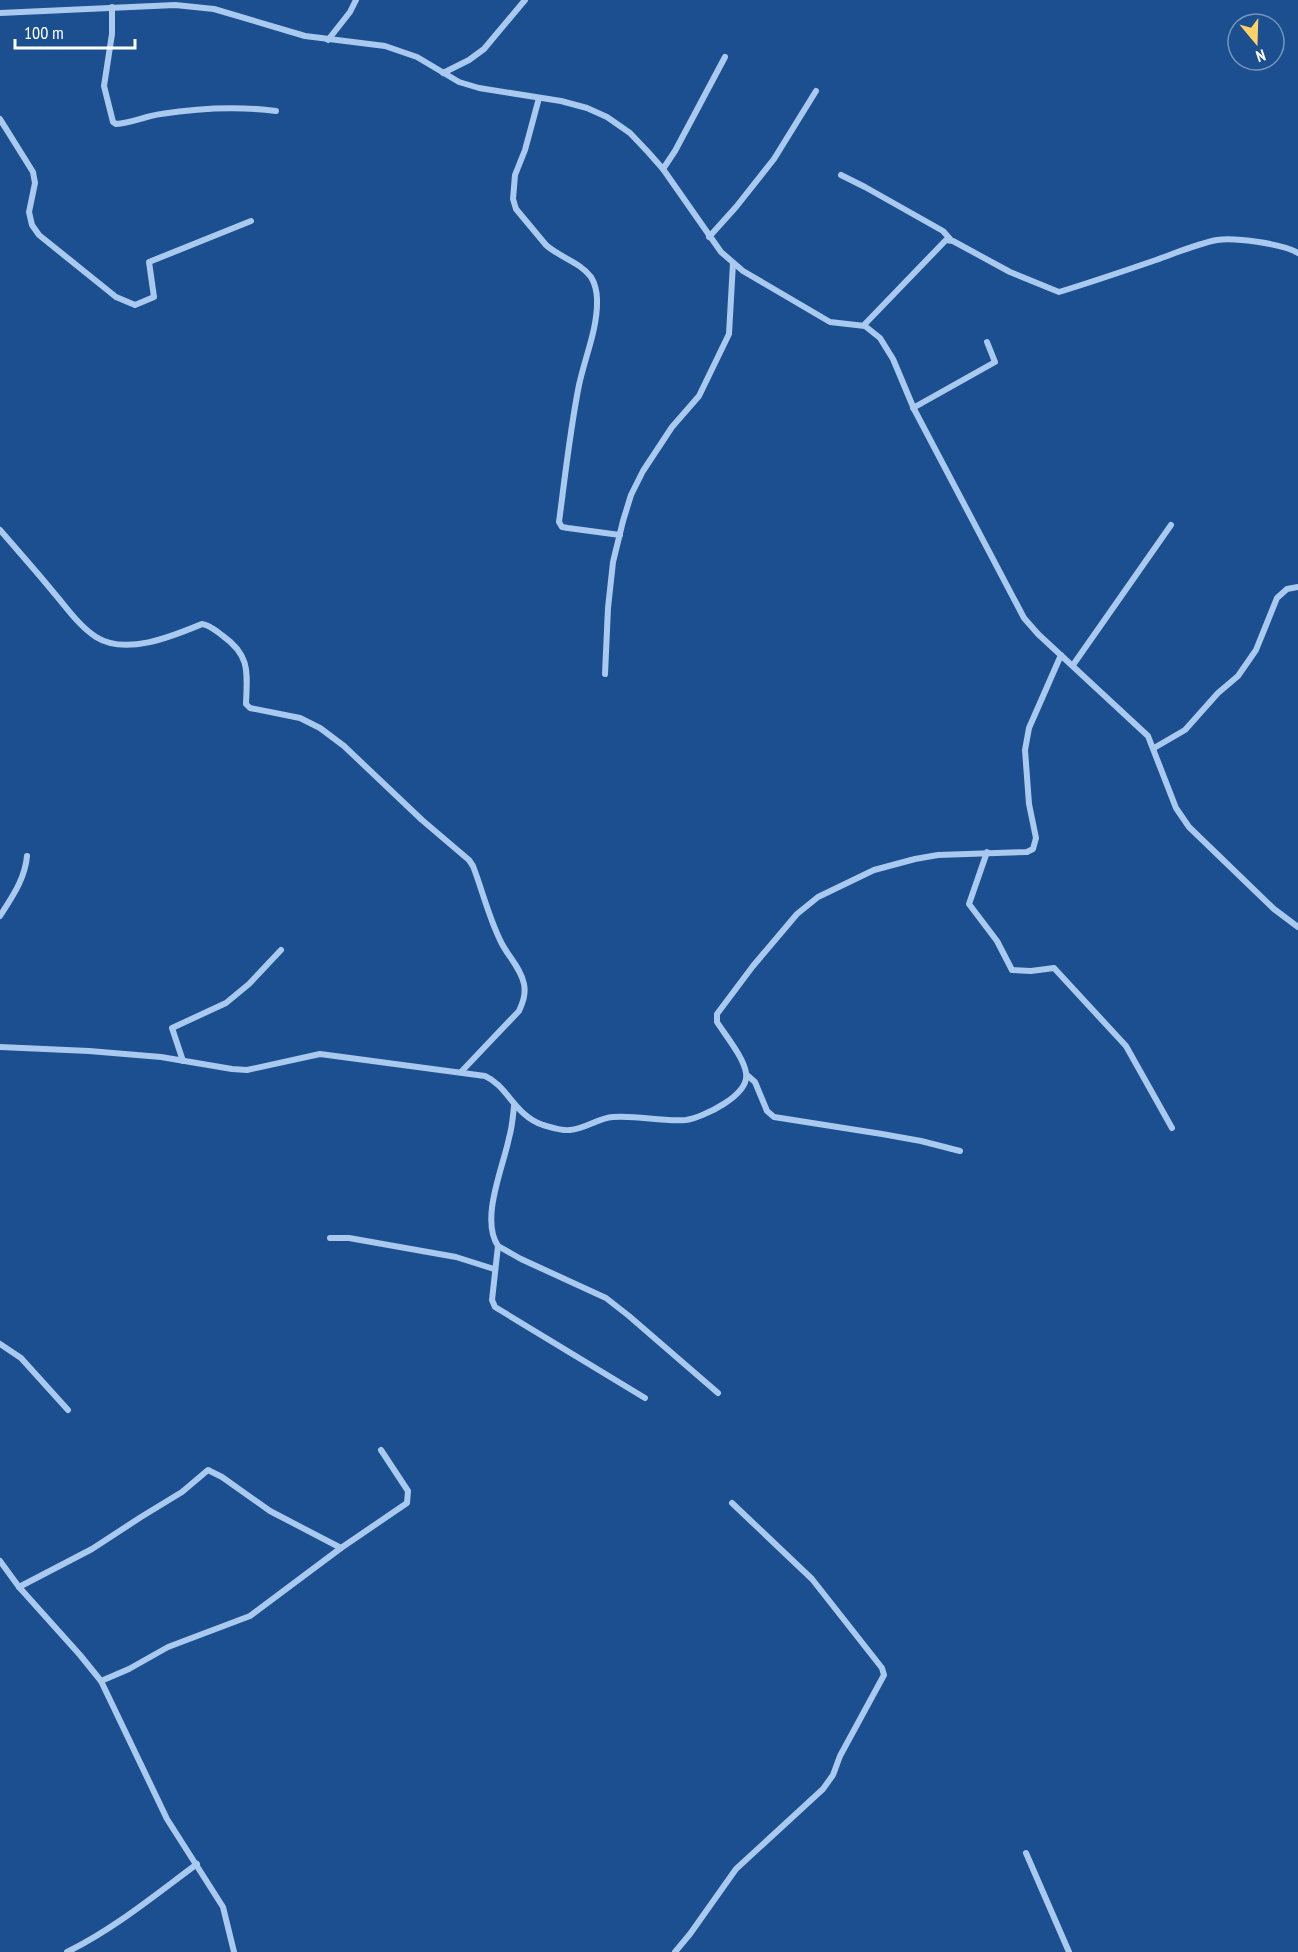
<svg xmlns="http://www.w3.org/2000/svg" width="1298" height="1952" viewBox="0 0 1298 1952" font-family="'PT Sans Narrow',sans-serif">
	<rect width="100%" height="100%" fill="#1b4f8f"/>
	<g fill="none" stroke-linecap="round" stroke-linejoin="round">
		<!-- street -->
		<g stroke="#a9c9ee" stroke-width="6">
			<path d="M112 7V34L104 86 113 122 116 124C131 123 146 116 161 114 199 108 238 106 276 111"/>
			<polyline points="0,13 175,5 214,9 305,36 385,46 417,57 459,82 479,88 561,101 587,108 607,117 630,133 648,152 663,169 721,252 743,271 830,322 865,326 880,338 893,359 914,409 1024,618 1038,634 1148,736 1176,808 1189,827 1274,909 1298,927"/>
			<polyline points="328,40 350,12 356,0"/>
			<polyline points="443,73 469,60 484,49 525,0"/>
			<path d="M539 98 525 150 515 175 513 199 516 209 546 245C559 257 580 262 591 277 595 283 597 293 597 299 598 328 585 357 579 385 570 430 565 477 559 522L562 527 568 528 620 535"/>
			<polyline points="0,119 33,172 35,183 29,212 32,225 39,235 116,297 135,305 154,297 149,262 251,221"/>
			<polyline points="663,169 675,151 725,57"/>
			<polyline points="841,175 865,187 943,231 950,239"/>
			<polyline points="709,237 736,207 774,159 816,91"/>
			<path d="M864 325 946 240 953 241 1010 272 1059 292C1092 282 1124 271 1156 260 1176 253 1196 244 1217 240 1234 237 1284 244 1298 253"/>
			<polyline points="913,408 995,362 987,342"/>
			<path d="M0 530C18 551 37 572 54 593 67 608 79 626 96 637 126 656 173 636 202 624 210 625 216 631 223 636 251 656 247 673 246 704L250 708 300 718 320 728 344 746 422 820 469 860 473 866C483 892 489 919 502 944 509 957 521 969 524 984 526 994 523 1002 519 1011L461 1072"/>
			<polyline points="1073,665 1171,525"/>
			<polyline points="605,674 608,608 613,562 623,521 631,495 643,471 672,427 699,396 729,334 733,263"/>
			<polyline points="1154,748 1185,730 1218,693 1238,676 1256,650 1277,598 1287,589 1298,587"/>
			<polyline points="987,852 969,904 997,941 1012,970 1031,971 1054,968 1126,1046 1172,1128"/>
			<path d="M0 916C12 897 25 879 27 856"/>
			<path d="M0 1047 89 1051 161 1057 232 1069 247 1070 320 1054 485 1076C508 1086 514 1115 543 1125 550 1127 562 1131 570 1130 585 1129 598 1118 613 1117 637 1115 662 1122 686 1120 704 1117 750 1095 746 1073 744 1058 726 1036 717 1022V1014L753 966 797 914 818 897 874 870 915 859 938 855 1027 852 1033 849 1036 838 1029 804 1025 750 1029 728 1061 655"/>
			<polyline points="183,1061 172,1028 226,1003 249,984 281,950"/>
			<polyline points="747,1075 755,1082 767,1111 774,1117 882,1134 921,1141 960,1151"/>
			<path d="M514 1106C513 1117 512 1128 509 1138 503 1168 480 1219 498 1246L521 1259 606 1298 629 1316 718 1393"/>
			<polyline points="330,1238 349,1238 456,1257 494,1269"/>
			<polyline points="498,1246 492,1300 495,1307 645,1398"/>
			<polyline points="0,1344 21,1358 68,1410"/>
			<polyline points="0,1561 19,1587 80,1655 101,1681 167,1819 223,1907 234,1952"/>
			<polyline points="19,1587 92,1549 141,1517 182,1492 208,1470 222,1477 270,1511 341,1548"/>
			<polyline points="101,1681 129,1669 168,1647 250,1616 341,1548 407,1503 408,1491 381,1450"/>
			<polyline points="1026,1853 1069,1952"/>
			<path d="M67 1952C114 1929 155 1895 197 1864"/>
			<polyline points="675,1952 690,1934 736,1869 823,1789 833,1775 840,1756 884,1675 882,1668 812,1579 732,1503"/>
		</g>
	</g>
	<!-- north arrow -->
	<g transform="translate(1256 42) rotate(161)"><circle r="28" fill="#1b4f8f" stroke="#7695bc" stroke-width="1.5"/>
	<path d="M0-4.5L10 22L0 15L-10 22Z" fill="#ffd166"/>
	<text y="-9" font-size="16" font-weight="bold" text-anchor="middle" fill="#ffffff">N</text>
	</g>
	<!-- scale -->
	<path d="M15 39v9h120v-9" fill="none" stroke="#ffffff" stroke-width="3"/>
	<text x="24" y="39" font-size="18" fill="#ffffff" stroke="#1b4f8f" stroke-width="4.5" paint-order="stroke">100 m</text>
</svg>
